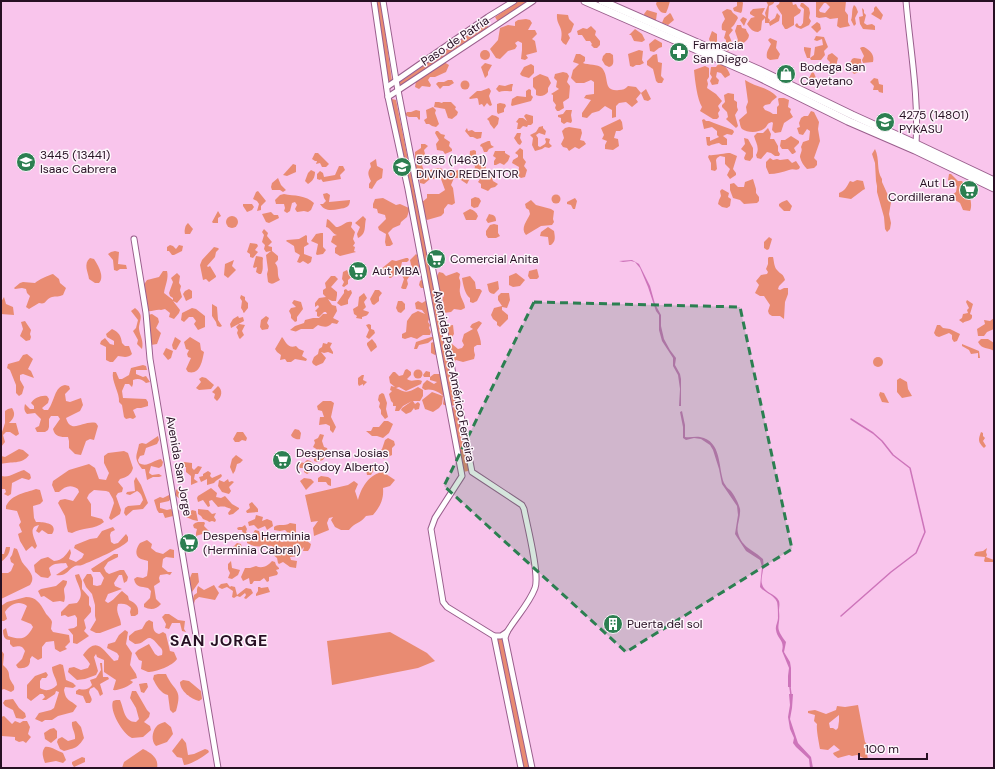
<svg xmlns="http://www.w3.org/2000/svg" width="995" height="769" viewBox="0 0 995 769" font-family="'DM Sans',sans-serif">
	<rect width="100%" height="100%" fill="#f9c5ec"/>
	<!-- green -->
	<g fill="#e98b72" fill-rule="evenodd">
		<polygon points="373,1 381,1 392,81 391,83 384,86"/>
		<polygon points="519,1 529,1 498,22 495,17"/>
		<path d="M657 1H670L668 8 666 13C660 14 658 8 656 4Z"/>
		<polygon points="737,1 742,1 743,3 742,11 741,13 734,11 733,8 737,6"/>
		<path d="M766 1H775L773 4 769 6 768 18 770 20 769 22 775 18 777 13 780 16 779 21 770 26 769 23H765V18L762 21 761 30 758 32C752 32 750 28 747 24L751 18 755 17 750 14V12L753 9 765 8 762 14 766 17 765 13 768 5Z"/>
		<polygon points="780,1 792,1 793,5 796,4 798,8 801,10 800,13 794,17 794,25 787,29 785,29 782,24 782,15 776,6 779,4"/>
		<path d="M816 1H846L845 11 848 15V22L850 26 840 28 837 26 838 18 830 19 826 17 819 18 816 17ZM824 3H826L830 7 825 13 820 12 819 10Z"/>
		<polygon points="801,3 803,3 809,8 810,13 809,18 811,21 809,25 801,29 796,27 795,25 797,23 799,26 801,26 803,23 804,9 800,6"/>
		<path d="M854 5 856 7 858 12 855 18 856 24 854 26 851 20C853 15 851 10 854 5Z"/>
		<polygon points="876,6 883,15 881,20 871,14 874,11 874,8"/>
		<polygon points="862,8 864,10 864,13 866,15 864,23 867,25 872,24 875,26 875,30 863,29 860,24 859,17 863,16"/>
		<path d="M727 9 731 10 733 13 737 16 738 18 734 25 731 28 733 30 729 35 733 45 728 51 726 49V40L724 38 726 31 722 30C721 23 723 23 725 19L722 12Z"/>
		<polygon points="647,10 657,13 656,20 654,21 645,18 644,14"/>
		<path d="M557 14 568 15 569 19 574 24 571 32 568 34 570 38 566 45 563 43 561 40C564 26 556 26 557 14Z"/>
		<polygon points="671,14 674,20 668,25 662,23 664,18 670,13"/>
		<path d="M743 17 747 19 744 26 742 23 741 25 742 28 746 29C746 31 748 33 749 35 749 41 740 45 737 47L735 43 738 40 735 31 737 25H741L742 23 740 20Z"/>
		<polygon points="526,19 530,20 532,23 528,30 535,30 537,34 532,39 535,41 537,52 526,55 528,58 525,60 521,59 522,50 522,43 518,41 515,43 517,46 515,49 508,51 500,59 496,58 490,49 498,40 500,28 508,25 515,26 515,22 518,20"/>
		<polygon points="817,22 820,24 821,29 817,33 811,27"/>
		<polygon points="486,23 489,28 399,87 399,84 400,82"/>
		<polygon points="591,26 596,31 595,35 600,41 600,45 597,48 594,48 591,45 592,44 590,41 586,41 582,35 578,35 577,31 583,28 587,29"/>
		<polygon points="635,29 642,34 645,40 642,42 634,41 631,35 629,35"/>
		<polygon points="712,31 717,34 717,45 715,45 713,43 710,42 709,39"/>
		<polygon points="816,36 824,37 828,47 824,51 825,55 821,60 811,60 810,58 807,58 804,50 804,47 811,48 810,58 814,55 815,47 823,45 822,39 817,41 814,40"/>
		<path d="M770 38 777 41 776 48 780 54 778 59 770 60 767 58C766 52 768 50 771 44L768 40Z"/>
		<polygon points="655,39 662,43 662,47 659,48 654,52 650,51 649,44"/>
		<path d="M862 47H864C870 50 875 55 873 62L863 63 862 60 864 56 860 48Z"/>
		<polygon points="639,50 643,51 642,60 644,63 640,65 636,65 633,67 630,66 628,54"/>
		<circle cx="485" cy="55" r="5"/>
		<path d="M606 53H610L613 55C613 61 615 65 609 67L605 65 602 60 603 56Z"/>
		<polygon points="832,53 838,58 836,66 838,69 838,72 834,73 829,67 830,62 827,59 828,55"/>
		<path d="M576 54H580L585 57V61L583 63C588 65 598 64 602 68 610 77 602 92 619 90 623 90 625 89 628 86L636 87 641 93 646 89 651 99 648 101 644 100 641 93 636 99 638 102 632 107 626 102 619 103 616 106V117L612 118V110L605 106 599 111 592 113 587 118 582 117V113L591 100 584 98 586 95 594 94V82L591 80 584 83H576L571 78 573 70 579 64 573 62Z"/>
		<polygon points="657,54 658,62 662,63 661,76 664,79 662,83 658,83 656,81 653,69 647,65 647,61 653,55"/>
		<polygon points="854,58 861,59 861,62 863,67 859,72 854,74 848,67 852,59"/>
		<polygon points="444,62 449,65 446,72 435,77 430,77 428,80 431,85 430,87 422,86 419,89 415,87 416,81 420,80 426,73 431,72 433,69 440,66"/>
		<polygon points="485,63 492,65 488,72 488,75 485,78 481,67"/>
		<path d="M719 63C724 64 729 70 730 75L725 78 721 73 717 72 716 77 719 80 718 84 712 85 710 81 712 77 710 74 711 67H716Z"/>
		<polygon points="531,64 534,66 534,73 529,78 522,76 520,74 524,67"/>
		<path d="M705 66 709 68V77L707 80 708 84 707 88 716 94 722 101 718 106 720 110 718 113 719 117 717 119H713L700 111 702 107C697 99 695 80 694 70Z"/>
		<polygon points="563,72 567,73 569,76 567,82 570,86 569,98 563,102 564,108 559,111 557,111 555,108 556,105 553,101 553,95 551,94 559,89 556,87 557,81 554,78 555,74"/>
		<polygon points="812,72 814,73 816,78 811,84 808,80"/>
		<path d="M540 74 548 77 551 83 548 88V92C545 96 540 97 536 95V90L533 87V78Z"/>
		<polygon points="874,78 878,79 879,84 883,85 883,93 879,92 878,90 873,90 874,86 870,82"/>
		<polygon points="448,80 452,80 454,83 449,86 443,86 440,89 436,84 438,82 444,82"/>
		<path d="M745 80C755 87 769 87 777 97L772 101 770 104 765 105 763 107 765 110 770 112 773 114H777V107L779 105 778 99 779 98H784L789 100 788 107 791 109 790 112 793 117 784 123 781 132 775 133 772 130 773 123 772 122C767 123 768 125 765 128 759 133 748 133 742 129 740 127 740 122 739 120L747 113 746 107 748 102Z"/>
		<circle cx="465" cy="85" r="4.5"/>
		<path d="M511 84H513L512 88V91C509 92 504 90 499 92L496 89 499 85 505 86Z"/>
		<polygon points="489,88 491,91 489,96 492,105 490,106 487,103 484,107 482,104 479,105 478,99 477,98 470,99 469,98 477,91 481,91"/>
		<polygon points="529,89 531,90 531,95 533,97 531,101 512,106 511,105 512,99 517,96 526,97 526,91"/>
		<polygon points="728,93 734,94 734,100 737,102 737,107 738,110 735,115 738,126 736,128 727,120 726,119 728,117 727,112 722,107 722,105 725,102 724,95"/>
		<path d="M392 99 396 100 447 353 449 346 452 344 458 349 462 348 464 345 462 341 464 334 473 329 470 327 472 324 479 321 482 323 477 330C479 335 481 340 481 345H477L474 347V351L475 355 474 359 463 362 456 360 453 363 457 404 452 406 444 405 443 404 444 397C440 392 431 388 425 390L422 388 423 384 427 380 434 384 437 382 430 380V377H424L423 375 426 371 430 372V377L434 374H441L438 353 435 355 431 353V343L433 342 436 344 430 316 428 322 430 325 429 328 431 332 430 335H423L417 339 411 337 405 339 402 338V334L406 332 407 321 412 314 418 311 425 314 422 310 416 309 415 303 418 301 422 303 427 300 424 286 423 288H421L419 285 420 281 423 279 409 211 407 217 401 222 400 225 393 228 388 233 393 244 390 246H386L385 242 386 234 379 230 378 227 386 219 385 215 378 213 377 209 373 208V204L375 199 383 198 396 205 400 204 409 208 387 103 389 100Z"/>
		<polygon points="435,102 439,102 442,103 443,102 451,102 456,107 455,109 458,112 457,115 452,119 448,118 445,109 434,107"/>
		<polygon points="500,103 505,104 506,106 504,109 504,112 498,114 497,112 497,104"/>
		<polygon points="433,107 436,110 435,113 439,124 436,127 432,126 429,124 426,124 424,120 427,118 426,110"/>
		<polygon points="416,110 420,111 420,119 419,120 417,117 409,117 405,115 407,112 411,112"/>
		<polygon points="566,110 572,110 571,115 572,121 571,123 567,122 564,124 561,122 561,118 558,117 558,115 563,114"/>
		<path d="M811 111 814 112 819 122 818 129 820 141 814 158 817 161V165L814 168 807 169C804 166 801 162 800 157 800 153 803 151 801 147L803 142 809 140 810 131 807 129 803 135 799 134 797 128 800 127 799 123 801 118 804 116H808Z"/>
		<polygon points="526,114 533,116 533,123 531,125 528,125 527,127 523,126 520,129 517,129 518,123 516,122 519,118 523,118 527,121 524,116"/>
		<polygon points="492,115 496,116 499,118 498,124 494,129 490,124 489,121 487,119"/>
		<polygon points="620,119 622,122 623,129 620,131 616,131 614,138 618,139 619,146 613,150 605,149 605,145 607,141 602,139 604,135 601,128"/>
		<path d="M704 119 706 121H709C716 124 725 127 733 130L734 132 732 135 727 134 723 136 727 139V145H722L719 143C715 144 713 144 709 146L707 145 706 137H710V141L719 137 717 135V131L712 127 704 129 702 120Z"/>
		<polygon points="543,126 543,128 546,131 545,135 539,133 536,135 538,138 538,146 540,147 545,144 546,142 545,139 546,138 550,139 549,143 552,146 549,148 545,147 542,149 535,151 532,145 533,138 530,135 536,132 539,127"/>
		<polygon points="569,127 581,129 582,133 580,140 584,141 586,144 579,149 575,147 569,151 567,148 563,147 561,144 564,138 562,131 565,128"/>
		<polygon points="467,128 468,131 472,130 475,132 482,132 481,138 477,139 473,137 470,137 465,131"/>
		<path d="M768 128 771 134 770 139H774L778 146V151L780 154 779 156H775L771 153 767 152 761 159 757 158 756 155C760 148 756 143 754 136L757 133H763Z"/>
		<polygon points="436,131 438,131 441,134 445,135 444,138 450,142 449,146 452,149 452,151 445,154 443,151 437,150 436,144 439,140 435,133"/>
		<polygon points="517,133 521,133 520,138 522,142 520,145 518,144 514,138"/>
		<polygon points="791,136 799,141 799,143 794,148 796,152 793,154 792,154 788,149 782,149 780,146 781,140 785,140"/>
		<polygon points="744,138 748,139 753,148 753,157 750,161 745,160 744,158 746,153 741,149 745,144"/>
		<polygon points="488,141 490,141 491,145 494,147 489,149 487,152 484,152 482,147 480,146 481,144"/>
		<polygon points="421,144 425,144 428,146 424,150 426,158 421,163 415,158 415,152 421,148"/>
		<polygon points="520,148 523,150 523,158 526,162 524,166 527,170 525,177 521,178 518,176 519,167 512,163 513,160 518,157 518,155 515,153"/>
		<path d="M875 149C880 159 876 170 882 179V182L891 202 889 214 891 223 890 229 887 232 885 229 884 217 877 192V186L876 181 875 163 872 154Z"/>
		<path d="M474 150 476 151V155L478 157 484 158 486 169 480 174 474 172 475 166C471 163 469 156 470 151Z"/>
		<polygon points="495,151 505,151 505,153 510,156 508,161 504,165 500,163 496,165 494,165 494,161 496,158 493,156"/>
		<polygon points="315,153 318,153 329,164 326,167 322,167 320,163 316,164 317,161 315,161 312,159"/>
		<path d="M730 153 737 156 733 169 736 173V175L730 179 727 175 730 169 725 164V157L720 156 717 158 716 160 717 169 715 171 711 170V163L708 157 709 155C713 156 725 153 730 153Z"/>
		<path d="M770 158 773 160 777 159 780 160 788 159 792 163 796 161 800 167 799 169C795 171 794 168 789 170 783 172 776 174 769 174L766 167V162Z"/>
		<path d="M376 159 377 166 383 169 382 178 377 181 372 189 369 188V184L371 181C368 175 367 172 371 167L370 163Z"/>
		<polygon points="419,163 422,165 424,172 437,168 441,168 444,172 444,175 458,170 470,169 473,172 467,184 458,178 454,178 451,185 453,188 455,203 452,205 448,204 444,209 444,213 441,216 427,220 424,217 421,203 427,198 427,194 439,194 445,190 441,179 430,179 424,184 420,183 418,172 414,170 415,164"/>
		<polygon points="293,164 296,165 296,172 287,176 283,175"/>
		<polygon points="339,166 343,166 345,170 340,175 341,179 323,182 321,179 320,180 317,179 317,174 320,171 323,173 324,177 335,175"/>
		<path d="M311 170 315 172C315 177 313 181 308 184L305 181 308 173Z"/>
		<polygon points="487,174 491,175 493,181 498,184 495,187 491,188 488,191 481,188 481,184 478,182 482,176"/>
		<path d="M949 174H951L958 181H962C967 188 974 203 970 211L963 210 960 203 955 200 952 195 956 192 957 186 948 180Z"/>
		<polygon points="278,178 281,185 286,190 283,192 280,190 272,190 271,187 272,183"/>
		<polygon points="753,179 756,189 756,193 759,197 759,201 757,203 744,204 740,200 733,198 730,190 730,184 734,183 738,187 744,187 745,182"/>
		<path d="M857 180 863 181 865 189 863 190 851 199 839 197V193C845 191 847 186 850 181L853 182Z"/>
		<polygon points="722,189 729,193 728,197 731,199 730,206 727,208 722,207 718,204 719,200 721,196 720,191"/>
		<polygon points="258,191 266,201 261,206 261,210 257,211 259,204 257,201 253,199 256,192"/>
		<path d="M327 193 330 195 329 202 350 200C350 207 346 208 339 209 332 210 325 212 320 204H323L326 201 324 198 323 194Z"/>
		<path d="M284 194C294 196 306 195 314 203L311 210 308 212 304 211 297 212 295 209 297 205 295 202 292 203 290 211 287 213 284 211 285 208 284 204H276L275 200 280 195Z"/>
		<circle cx="556" cy="199" r="4.5"/>
		<polygon points="475,197 479,198 481,201 478,207 474,208 471,206 471,199"/>
		<polygon points="575,198 577,201 575,209 573,209 571,205 567,204 567,202"/>
		<path d="M531 200 536 205 551 209 554 211 553 219 554 222 552 225 541 226 526 235C520 228 527 221 530 214L529 210 526 208 525 204Z"/>
		<polygon points="787,200 792,206 790,211 784,211 779,206 779,204 782,202"/>
		<polygon points="243,204 252,204 254,207 252,210 247,212 243,206"/>
		<path d="M470 209C474 210 476 212 478 216L476 220H466L463 213Z"/>
		<polygon points="218,211 221,216 218,218 218,223 213,223 212,222"/>
		<polygon points="271,212 274,215 278,215 279,218 269,223 266,222 262,214"/>
		<path d="M489 214C494 215 496 216 496 221L488 223 486 220Z"/>
		<circle cx="232" cy="222" r="6"/>
		<path d="M363 216 366 219C364 226 367 234 358 238L357 234 360 227 355 223Z"/>
		<path d="M327 219 329 220 336 227C342 227 346 220 352 222V224L351 227 355 232 353 239 355 243 353 246 355 247 354 251 356 252 340 256 335 253V248L337 246 331 242 333 236 337 235C332 234 331 228 326 227Z"/>
		<path d="M188 223 193 229 190 234H185C184 231 185 225 188 223Z"/>
		<polygon points="494,224 498,225 498,233 500,236 496,238 488,238 486,235 486,231 490,225"/>
		<path d="M548 227 554 231C555 237 556 241 551 245H549L548 237 540 236 541 232Z"/>
		<path d="M264 229 268 233 267 236 272 242 268 246 272 247V251L278 256V260L275 263C280 268 276 275 280 280 275 282 273 286 268 282L267 274 268 270 266 255 271 251 266 252 264 249 265 245 262 242 264 235 262 232Z"/>
		<polygon points="321,233 323,233 323,247 326,250 323,254 317,255 316,254 318,244 311,241 316,234"/>
		<polygon points="306,235 307,236 307,242 309,244 304,247 304,254 312,257 311,262 308,264 303,261 300,263 297,262 300,255 295,252 294,246 286,241 287,240 299,239"/>
		<polygon points="769,237 772,239 769,249 767,250 764,248 764,242"/>
		<polygon points="250,243 257,244 258,246 255,250 258,252 253,258 250,257 250,254 247,252"/>
		<polygon points="170,245 173,246 176,249 179,245 183,246 182,251 174,255 172,255 169,251 167,251 167,247"/>
		<polygon points="214,247 218,248 219,249 216,252 215,257 207,266 208,267 210,266 216,276 216,277 209,282 206,279 203,280 200,265 202,260"/>
		<polygon points="115,251 119,252 118,264 126,265 127,269 120,269 117,271 114,270 113,260 108,254 111,252"/>
		<polygon points="416,254 417,255 419,266 417,271 415,272 412,270 412,266 411,265 410,260"/>
		<path d="M256 256 262 257 263 258C262 264 264 269 261 274H259L256 272 257 267 254 268 253 267Z"/>
		<path d="M769 257H773C774 261 774 267 777 270 781 275 783 273 785 280L779 286 778 289 780 290 784 288H788V294L785 302 784 319 780 316H772L769 314 768 311 770 305 764 296H760L755 293 759 285 756 281 761 275 767 274 768 272 766 269 768 264V258Z"/>
		<path d="M90 258 94 259C98 265 105 277 99 283H95L89 279C88 272 83 264 90 258Z"/>
		<polygon points="406,258 408,258 409,260 407,262 402,262 400,271 396,273 391,278 389,278 390,271 384,271 381,269 392,260 396,261"/>
		<polygon points="234,260 232,266 236,270 228,278 224,275 225,264"/>
		<polygon points="537,269 539,277 537,279 530,279 528,276 529,271"/>
		<polygon points="347,270 349,275 352,273 353,270 356,271 355,274 348,280 348,284 344,287 342,286 344,282 342,279 343,272"/>
		<path d="M163 271H167C169 278 165 286 164 293L173 300V298L170 296 169 293 173 282 171 278 177 273 180 276 179 283 181 286 180 290 182 297 177 303 173 301 180 310 179 313 174 319 169 317 170 313 165 309 161 310C156 309 152 312 147 311L143 286 147 280 159 277Z"/>
		<polygon points="411,272 411,274 407,280 408,284 406,289 403,289 401,288 404,279 402,276 405,273"/>
		<path d="M439 272 443 273 446 276 457 272 460 274 459 278C462 283 459 288 460 293 461 299 465 303 465 308L461 310 454 309 451 312 444 313V305L442 298 444 296 443 293 439 291 435 280Z"/>
		<polygon points="516,273 525,280 520,286 513,287 509,285 509,276"/>
		<path d="M53 274 59 279 60 283 66 288 63 295C59 297 56 296 52 297 45 299 47 305 39 303L29 309 26 307 30 296 27 293 26 289 22 288 15 289 14 288 20 283 23 282 35 283C38 280 49 275 53 274Z"/>
		<path d="M331 276H335L338 279 331 287 337 292V295L336 301H332L328 299 332 305 336 306 337 311 333 318 339 321 337 324 332 323C328 328 324 327 318 325L313 329H301C295 332 297 332 290 330L295 326 304 323 305 320 313 318H319L323 314H327L326 312H324L319 317 317 316V312L315 311 319 307 318 305 315 307V303L319 298 326 297 323 294V290L326 288 325 283Z"/>
		<path d="M470 276 475 282 476 289H480L482 291 477 301 473 303 470 302V298C465 295 463 284 462 278Z"/>
		<path d="M498 281 499 289 494 294C487 293 489 289 487 284Z"/>
		<polygon points="189,289 192,291 192,298 186,301 183,294 185,291"/>
		<polygon points="346,289 348,291 351,290 352,293 348,300 348,304 341,306 337,303 344,293 344,290"/>
		<polygon points="375,290 379,290 382,293 379,297 379,301 374,305 372,304 370,299"/>
		<path d="M364 293 367 298 364 302 366 307 363 310 369 312C368 316 365 316 362 317V319L356 318 357 316 354 314 353 309 358 306 359 297Z"/>
		<polygon points="501,293 509,293 510,300 507,308 502,307 502,310 508,315 508,319 500,327 497,325 497,322 493,319 491,315 494,308 502,306 498,300 498,296"/>
		<polygon points="241,295 245,297 245,300 248,303 248,308 244,313 243,312 243,311 241,308 242,301 240,298"/>
		<polygon points="4,297 6,304 13,307 14,315 1,314 1,302"/>
		<polygon points="294,300 301,302 303,309 297,317 297,321 295,322 291,318 291,315 289,311 291,308 296,307 292,303"/>
		<path d="M967 300 973 304 970 314 972 315C973 322 966 320 963 323L959 320 962 318 963 314 968 313 967 310 969 308 966 302Z"/>
		<polygon points="398,301 402,301 405,304 405,309 401,313 398,312 396,308"/>
		<polygon points="212,304 217,307 218,320 222,326 220,327 217,326 216,322 212,316"/>
		<path d="M135 308C145 316 139 320 139 329 140 336 144 341 142 349L137 344 138 340 133 331 136 328 138 320 131 311Z"/>
		<polygon points="192,308 196,309 205,316 205,327 198,330 194,324 196,321 193,317 189,317 184,322 181,320 182,313"/>
		<polygon points="152,314 158,318 159,322 156,328 161,333 157,344 151,345 148,315"/>
		<polygon points="238,316 239,318 243,317 244,321 231,328 230,324 233,319"/>
		<polygon points="266,316 269,318 267,323 269,326 268,329 262,330 260,327 261,320"/>
		<polygon points="994,318 994,329 987,332 984,336 978,336 977,329 985,324 984,320 990,321"/>
		<polygon points="25,321 31,330 30,334 31,337 30,340 26,341 20,336 23,329 21,322"/>
		<polygon points="239,324 245,325 242,331 244,335 240,339 239,338 237,333 238,330 236,327"/>
		<polygon points="369,324 371,325 371,329 374,330 375,333 369,339 366,337 369,330 366,325"/>
		<polygon points="453,325 454,334 452,337 445,334 446,326"/>
		<polygon points="937,325 940,325 943,328 950,329 960,334 957,341 954,342 952,339 952,335 949,333 939,337 936,336 934,333"/>
		<path d="M112 329C119 332 121 336 122 343L125 346H129L132 354C128 358 124 357 118 356L113 362H110L106 360V347L100 344 101 341 105 338 110 344 114 345V341L107 337 106 334Z"/>
		<polygon points="175,337 181,341 176,350 173,349 172,345"/>
		<path d="M190 337 200 343 201 350 204 352C202 362 200 375 188 372L186 369 191 358 188 357 187 354 189 350 186 349 184 342Z"/>
		<path d="M282 337C286 342 288 349 296 346L299 349 304 351 302 356 307 359 306 361 295 359 291 362H287L285 359 280 360 281 355 277 352 275 349Z"/>
		<polygon points="431,337 433,337 433,339 428,343 419,345 417,349 414,349 416,342"/>
		<polygon points="372,339 376,344 377,347 371,352 367,345 367,343"/>
		<path d="M981 339H988L994 343V351C988 347 982 350 978 342Z"/>
		<polygon points="328,342 332,343 330,347 333,352 333,354 328,352 324,353 321,352 326,358 323,363 316,366 313,364 312,362 314,357 318,354 319,349 322,347 323,343 327,344"/>
		<polygon points="962,344 979,351 980,358 978,358 978,353 971,354 969,350 962,346"/>
		<polygon points="166,348 173,351 171,358 168,360 163,354"/>
		<polygon points="27,354 33,359 28,369 31,371 34,378 23,374 20,375 20,380 24,387 22,394 19,396 16,393 16,385 10,370 7,368 8,364 19,361 23,355"/>
		<circle cx="878" cy="362" r="5"/>
		<path d="M143 365 146 366 147 370H136V374L143 377 146 376 150 382 146 383C142 379 138 378 133 380V384L132 387 129 384H125L122 391 123 398 146 399 148 402V406L141 408H137L133 410 136 417 133 419 130 418 126 419 124 417 122 405 119 402C120 393 111 381 113 372H116L119 379H122L129 375 131 368Z"/>
		<path d="M407 369 411 372V375L407 379C412 383 417 378 422 381L421 384 406 391 399 387 396 388C406 393 408 393 418 387L423 390V396L420 401H413L415 404 418 402 420 404 419 409 415 410 414 408 411 412 406 414 401 410 402 408 412 401 403 406 399 411H395L396 406H393V403L391 401 389 394 392 391 390 390 391 386 395 387 390 383 389 377 393 372H395L399 376 403 375 405 370Z"/>
		<circle cx="418" cy="374" r="4.5"/>
		<polygon points="362,375 364,375 363,380 367,382 363,386 363,384 359,386 358,384 358,378"/>
		<polygon points="202,377 206,378 214,385 211,389 199,390 196,388 201,382 199,379"/>
		<polygon points="900,378 907,382 908,389 912,396 902,398 897,392 897,380"/>
		<path d="M65 385 69 386 70 389 65 394 66 401 70 402 81 398 83 405 80 411 66 418C71 435 83 420 96 423L98 426 94 440 90 439 86 441 81 455 75 454 69 448V441L68 437C60 437 55 437 53 429L60 419 58 416H51L49 419V427L48 430 45 432H37L35 428 39 426 41 419 35 413 27 414C24 411 24 408 25 404L30 409H34V406L31 403C34 398 41 395 47 396L49 399 48 403 42 408 44 410H48C55 401 54 387 65 385Z"/>
		<path d="M218 386C223 390 222 397 217 401L214 398 215 394 212 392Z"/>
		<polygon points="432,392 443,396 442,404 439,408 433,412 425,409 422,400"/>
		<polygon points="880,392 884,393 889,403 882,402 879,395"/>
		<polygon points="382,393 384,394 387,403 386,409 388,417 385,419 381,414 381,410 379,407 380,403 378,400 379,395"/>
		<polygon points="323,401 331,401 334,403 331,417 336,427 333,433 330,430 330,426 326,424 319,425 320,417 324,417 322,411 318,410 317,406"/>
		<polygon points="454,407 457,408 470,468 468,471 463,472 452,408"/>
		<path d="M12 408C16 414 14 418 9 423H16L19 434 16 436 10 432H6L3 435 5 442 1 447V435L5 423V411L8 409Z"/>
		<polygon points="384,421 388,421 393,424 389,433 383,438 377,436 372,436 366,431 371,431 373,427 379,427"/>
		<path d="M295 429 299 430 301 433 300 439C297 440 292 438 291 435L294 430Z"/>
		<polygon points="237,432 243,432 247,438 246,441 242,440 239,442 235,442 233,439"/>
		<path d="M981 432 983 433V436L985 438 983 441 986 446 984 448C978 442 978 440 981 432Z"/>
		<polygon points="320,434 324,435 322,441 324,447 327,448 328,451 323,460 317,462 314,461 314,458 310,458 309,456 312,454 312,451 315,452 319,452 318,450 313,447 315,443 314,440 318,438"/>
		<path d="M158 436 159 440 157 444 146 448 144 455 140 456 138 460 139 463C147 468 154 460 161 459L163 462 162 466 159 468 151 466 149 473 152 475 159 474 162 476 159 477H153L147 480 145 469H142C133 457 137 456 139 444L142 443 146 444Z"/>
		<polygon points="388,438 394,441 395,445 392,448 392,455 384,459 381,457 380,451 382,449 385,440"/>
		<path d="M19 449 23 450 29 455C22 465 11 461 1 464V456L5 457Z"/>
		<path d="M124 451 128 453 133 468C131 475 127 477 120 479L118 482 123 488 122 492 118 493 116 496 121 510 120 514 111 520 109 518 114 503 113 499 109 492 106 491 94 490 89 494 87 498 91 504V516L102 519 104 522C95 530 82 527 72 533L68 532 67 528 65 516 58 503 60 500 65 499 73 501 79 492 78 489C71 484 65 486 59 492H55L52 485 53 481 69 470 89 464 95 468 99 479 106 480 109 473 104 463V456L108 453Z"/>
		<polygon points="236,455 243,460 240,463 237,464 235,471 233,474 230,467 232,459"/>
		<path d="M307 460C313 461 315 465 314 470L307 474 304 472V468H300L298 465 300 462 304 463Z"/>
		<polygon points="184,462 192,463 192,468 194,470 198,466 202,467 198,474 195,474 194,479 198,482 191,485 191,476 186,472 186,467 182,467 183,463"/>
		<polygon points="370,464 374,465 375,468 371,475 367,475 366,469"/>
		<path d="M24 470 30 474 31 478 29 480 22 478 12 483 11 494 8 496 4 494 6 492 5 489H1V476C10 478 16 472 24 470Z"/>
		<path d="M208 471 211 473 210 476 212 478 221 474 222 476C220 479 216 480 214 483L207 485V479L201 482 199 477 203 476V474Z"/>
		<path d="M383 472 395 480 390 486 383 488C384 499 380 507 373 515L366 516C361 523 354 523 349 530H341L335 527 331 520 333 517 329 518 327 523 329 530 314 536 313 528 318 521 311 522 305 495 348 485 354 481 358 484 355 491 358 500C361 488 369 474 383 472Z"/>
		<polygon points="321,476 328,477 331,479 331,486 328,485 326,482 318,482 318,478"/>
		<path d="M136 477 141 485 148 503 143 509 133 510 126 516 124 513 125 508 128 506 140 505 143 500C142 496 141 493 137 491L130 495 126 494 127 492 135 491 134 481Z"/>
		<polygon points="304,478 311,479 314,482 306,490 300,481"/>
		<polygon points="228,479 229,482 232,481 234,482 229,487 231,491 229,494 222,492 218,486 219,480 224,482"/>
		<polygon points="179,488 184,490 183,494 179,498 176,496 176,490"/>
		<path d="M211 488 217 493 216 497 221 498 225 496 232 504 239 508V509L233 514 229 515 228 513 231 509C225 507 225 506 218 507L212 500 209 501 210 506 208 507 203 500 198 502 197 498 198 496Z"/>
		<path d="M36 489 40 490 43 501 40 504 33 506 34 518 36 522C43 522 59 523 52 534H48L42 530 39 533 36 531 39 525C27 527 35 539 37 546L35 549 32 546 26 551 20 541 18 534 22 532 19 525 21 522 17 511 6 509V506C12 494 25 493 36 489Z"/>
		<polygon points="169,495 171,498 169,501 160,503 160,508 167,510 171,509 174,514 173,516 165,518 163,513 159,513 157,510 154,500 160,497 163,498"/>
		<polygon points="252,502 258,509 258,512 247,513 246,511 250,508 249,504"/>
		<polygon points="198,509 208,510 212,514 216,513 214,517 216,520 215,522 212,521 209,522 208,521 203,519 201,516 198,514"/>
		<polygon points="192,510 196,511 198,521 193,520 186,517 187,515 192,515 189,513"/>
		<polygon points="256,515 263,517 262,521 267,519 272,521 273,526 267,530 265,526 258,529 254,525 249,526 248,522 255,519"/>
		<polygon points="198,522 204,522 205,523 204,526 209,531 203,532 202,534 196,536 196,533 197,529 194,528 193,525 195,523"/>
		<path d="M290 523 296 524V533L311 544 310 548 308 551H303L304 547 301 550V553L299 556 290 557 291 560 297 561 296 568 290 567 283 562 279 564 278 563 277 558 271 553V551L275 550 272 546C262 545 257 549 247 543V538L245 540 243 539 245 534H243L242 530H238L237 528 239 527H242L245 525 247 529 246 532 249 534 247 537 252 535 255 530 259 531 261 538C273 536 271 535 282 542L289 540 290 538 288 535V533L285 530 280 531 274 530V527C279 523 284 527 290 523Z"/>
		<path d="M113 527 115 530 111 532 110 535 111 542 114 544 118 543 126 534 128 537V541C122 548 92 561 82 565 80 566 77 565 75 566 68 569 67 577 56 575L68 567 66 563C59 564 55 562 49 568L51 575 48 578 41 577 35 572 34 565 41 559 48 557 54 561C63 560 65 556 70 549L71 553 69 559 76 562 82 558 84 554 74 548 75 545 90 539 97 538 102 531Z"/>
		<path d="M147 540 152 544 151 548 156 552 163 554 170 549 174 550V558L166 557 163 559 162 567 168 572H172L170 575 167 574 160 575 159 578 160 582 154 586 156 599 161 604C156 610 150 610 144 607V604L150 598 151 591 148 588C141 586 136 588 134 579L137 577 143 578 147 576 148 569V561C146 560 143 560 141 559 134 556 136 548 140 543Z"/>
		<polygon points="237,543 241,544 242,548 241,549 234,549 231,553 227,550 227,548 233,547"/>
		<path d="M6 547H10C10 554 6 558 1 562V554H4Z"/>
		<path d="M14 548 17 549C19 553 20 558 22 562 27 569 37 576 30 585L1 599V573H8L11 571 14 564 11 562 10 558 12 555Z"/>
		<polygon points="987,548 986,552 987,555 986,557 994,560 993,562 985,562 984,561 985,557 975,556 974,555 976,552 983,551"/>
		<path d="M114 554H118V557L108 562 104 568 106 572 109 574 120 570H124L128 577 127 581 124 583 122 575H119L114 583 115 586 122 589 108 594 105 601 108 603C113 601 117 595 122 591L128 596 129 600C136 603 139 607 138 614L135 616H131L130 612 131 608C128 604 123 603 118 604 115 613 121 617 121 625L100 633H96L90 630 96 620 95 616V605L92 594 86 587 83 580 87 574H91L93 578V585L97 586 101 585 104 578 100 572H93L91 569Z"/>
		<polygon points="231,561 232,568 240,570 238,575 232,579 228,578 230,573 228,569 228,564"/>
		<path d="M272 561 275 562 276 565 279 568V569L276 570 278 573 277 575 269 577V581L267 582 264 578 260 581H254L252 584H250L249 578 243 581 241 577 245 568H250L256 566C262 569 268 566 272 561Z"/>
		<path d="M192 573H198L199 582 192 592 190 591C189 582 188 582 192 573Z"/>
		<path d="M79 574 82 581V589L89 597V605L91 608V612L84 620 86 628 84 631 89 636 77 644 73 643V635L68 629 74 628 77 626V618L75 615 68 617 65 615 61 616V612L69 604 77 603C86 593 77 586 75 575Z"/>
		<path d="M63 580 67 581C67 585 65 586 64 589 64 594 66 597 64 602L60 601 53 602 44 596 41 597 38 591 41 589 56 586Z"/>
		<polygon points="227,583 230,587 231,586 235,587 237,595 246,588 251,589 253,593 246,599 244,598 246,595 245,593 240,597 237,596 234,598 232,597 233,591 227,587 222,589 218,587 221,584"/>
		<polygon points="214,585 219,593 215,600 199,597 195,600 193,607 192,602 194,595 197,593 197,589 198,586 204,590"/>
		<polygon points="258,587 260,587 261,588 268,587 270,592 256,596 256,594 258,591"/>
		<path d="M26 597C36 597 40 603 45 612 47 616 51 618 52 622L51 629 53 632 69 635 70 642 65 647 67 649 60 652 55 649 54 641 46 642 42 647V658L38 660 32 656 30 659C31 667 24 669 18 668L16 665 22 659 25 651C22 645 19 646 13 647L10 644V640C4 640 3 635 3 630L6 628 8 636C21 640 26 640 33 627L31 624 21 620 27 606C19 600 10 604 5 612L7 619 4 621H1V606L7 602Z"/>
		<polygon points="165,614 169,614 178,620 185,621 184,629 186,632 182,631 180,623 172,623 169,629 165,628 166,624 162,617"/>
		<path d="M149 620 153 622C153 628 153 632 159 634L163 632 166 634C166 635 170 650 170 651L174 652 177 659C173 666 155 672 148 672L141 669 142 661 139 660 135 653 138 650 149 644 155 654 158 656 162 655C163 650 162 649 159 646 146 629 148 644 135 644L129 640V636L135 631 142 629 146 622Z"/>
		<path d="M125 630 128 632 126 644 132 653 130 665 136 674 137 678 130 680 133 682C130 686 118 691 113 690L116 680 104 672V660L97 657 96 654 94 657 98 671 96 675 85 679 77 680 68 672 69 668 74 667 81 670 88 668 90 664 88 661 83 655C97 635 103 650 114 661L118 660 119 656 117 653 107 648 108 644 115 642 119 635Z"/>
		<polygon points="390,632 427,653 435,661 418,668 332,685 327,641"/>
		<polygon points="502,636 530,768 519,768 496,638"/>
		<path d="M1 650 4 654 3 665C12 673 7 674 11 681 13 685 15 685 14 690L11 692 4 689 1 690Z"/>
		<path d="M100 663H102L103 677H108L109 679 100 684 103 694 100 696 98 691 94 687 90 689 89 692C90 697 94 699 90 703H86L83 696 76 694V691L79 689C85 690 88 690 92 685L90 680 96 678 101 670Z"/>
		<path d="M60 664 63 665 66 680 73 683 76 686 73 688 65 687 64 690C66 701 69 699 77 706L73 712 58 716 52 720H45L42 722 35 719 39 713 51 710 54 708 59 692 56 691 55 694 46 700H42L45 697 43 694H40L31 701 27 698V685L35 676 46 672 48 675 46 678H42L40 681V688C46 692 52 690 57 685 57 679 52 674 52 667Z"/>
		<path d="M158 674H166C174 692 183 688 176 711L173 713 170 710 168 695C161 694 156 685 153 679L154 675Z"/>
		<path d="M183 680 189 681 201 691 202 699 199 701C191 699 180 691 180 682Z"/>
		<polygon points="145,683 147,683 148,687 144,693 141,692 139,684"/>
		<path d="M132 691H136L147 710 150 713 149 717 144 722 150 726 151 730 143 737 132 738C123 734 109 711 113 701L116 700H120C124 709 124 722 136 722L139 719 136 708 130 698Z"/>
		<polygon points="13,699 19,708 25,713 26,717 23,719 16,718 13,710 5,706 3,703 5,700"/>
		<path d="M858 705 865 742 867 744 866 747 868 760 857 755 852 756 849 755 838 758 834 755 833 753 840 750 834 745 828 750 820 749C819 743 816 729 817 724L814 721 815 715 808 713V711L815 710 826 714 836 710 837 706 845 707ZM839 715V721L838 728 836 730 833 728H830L829 723Z"/>
		<polygon points="4,716 12,724 15,721 20,723 23,721 27,721 30,727 28,734 31,737 26,743 23,741 19,742 15,740 15,737 2,736 1,717"/>
		<path d="M76 721 81 727 84 738C78 748 75 748 64 751L60 749 57 742 58 739 62 737 68 741 75 739C76 733 71 728 72 722Z"/>
		<path d="M165 722 171 727 173 734 167 742 156 746C151 741 152 732 156 727 158 724 162 723 165 722Z"/>
		<polygon points="54,728 57,731 57,738 51,743 45,739 44,733 50,729"/>
		<path d="M182 738 186 743 188 755 194 754 205 749 208 750 209 752C205 756 190 765 184 765L182 758 177 757 172 751Z"/>
		<path d="M45 747C51 746 57 751 63 753L66 760 63 763 56 761 45 763C43 757 41 752 45 747Z"/>
		<path d="M143 749C151 753 159 758 157 768H122L124 762Z"/>
		<polygon points="82,757 85,758 85,762 74,767 72,764 72,762"/>
	</g>
	<!-- water -->
	<g fill="#cd74ba">
		<polygon points="632,260 639,264 650,286 655,304 661,315 661,326 664,339 670,350 676,358 675,365 680,374 681,379 681,406 679,406 680,389 678,375 673,366 673,358 662,341 659,330 659,315 656,311 648,287 640,268 635,262 631,261 623,262 619,261"/>
		<path d="M682 411 685 425V437C690 438 695 436 700 437 722 441 718 467 724 483 726 486 727 488 730 490 734 494 739 504 740 509 741 517 736 526 738 533 742 548 754 550 763 559 765 569 760 578 762 584 764 593 775 593 779 601 780 605 779 607 779 611 781 628 773 625 786 642L784 652 790 662 791 668V687H788V676L789 668 782 651C785 640 777 639 776 630 775 626 778 622 778 618 778 614 778 606 777 602 774 595 765 593 760 587L762 567 760 560 746 551 735 534 738 515 737 506 722 484 719 469 713 450 710 445 701 439 694 438 686 440 683 438V427L680 412Z"/>
		<polygon points="789,694 793,694 792,708 790,719 798,743 811,757 813,768 810,768 809,759 796,747 793,743 794,738 790,729 788,717 790,705"/>
	</g>
	<g fill="none" stroke-linecap="round" stroke-linejoin="round">
		<!-- stream -->
		<g stroke="#cd74ba" stroke-width="1.5">
			<polyline points="841,616 891,572 916,553 925,532 910,468 893,455 882,441 873,433 851,419"/>
			<polyline points="790,687 791,695"/>
		</g>
		<!-- tertiary casing -->
		<g stroke="#9a5f8d" stroke-width="7">
			<g id="tertiary">
				<polyline points="374,1 388,97 408,189 462,476 435,518 431,529 443,602 447,607 494,636 521,768"/>
				<path d="M383 1 396 80 472 472 522 505 524 509C527 525 540 575 535 588 529 604 516 617 507 632L505 638 532 768"/>
				<path d="M906 1C910 48 919 96 916 144"/>
				<polyline points="387,87 488,17 514,1"/>
				<polyline points="388,97 533,1"/>
				<polyline points="134,239 146,313 150,359 218,768"/>
				<polyline points="494,636 501,636 507,632"/>
			</g>
		</g>
		<!-- trunk casing -->
		<g stroke="#9a5f8d" stroke-width="9">
			<g id="trunk">
				<polyline points="585,1 757,76 848,121 915,150 994,188"/>
				<polyline points="602,1 759,70 852,115 916,144 994,181"/>
			</g>
		</g>
		<!-- tertiary -->
		<use href="#tertiary" stroke="#fff" stroke-width="5"/>
		<!-- trunk -->
		<use href="#trunk" stroke="#fff" stroke-width="7"/>
	</g>
	<!-- marked area -->
	<path fill="#2c7f51" fill-opacity="0.2" stroke="#2c7f51" stroke-width="3" stroke-dasharray="8 5" stroke-linejoin="round" d="M534 302 740 307 792 549 626 652 444 486Z"/>
	<!-- icons -->
	<defs>
		<g id="pharmacy-disc" transform="scale(1)"><circle r="9.5" fill="#2c7f51" stroke="#fdf6fb"/><path d="M-2-6h4v4h4v4h-4v4h-4v-4h-4v-4h4Z" fill="#fff"/></g>
		<g id="shop-disc" transform="scale(1)"><circle r="9.5" fill="#2c7f51" stroke="#fdf6fb"/><path d="M-5-2.5h2.3a2.7 3.5 0 0 1 5.4 0H5L5.5 6h-11ZM-1.5-2.5h3a1.5 2.3 0 0 0-3 0Z" fill="#fff"/></g>
		<g id="school-disc" transform="scale(1)"><circle r="9.5" fill="#2c7f51" stroke="#fdf6fb"/><path d="M0-5L7-2L0 1L-7-2ZM-4 1L0 2.5L4 1V4Q0 6-4 4Z" fill="#fff"/></g>
		<g id="supermarket-disc" transform="scale(1)"><circle r="9.5" fill="#2c7f51" stroke="#fdf6fb"/><path d="M-6-5.5h2.5l.6 2H6L4.5 2H-2.5L-4.4-4H-6ZM-1.5 3.2a1.3 1.3 0 1 0 .1 0ZM3 3.2a1.3 1.3 0 1 0 .1 0Z" fill="#fff"/></g>
		<g id="building-disc" transform="scale(1)"><circle r="9.5" fill="#2c7f51" stroke="#fdf6fb"/><path d="M-4-6H4V6H1V3H-1V6H-4ZM-2.5-4.3h1.7v1.8h-1.7ZM.8-4.3h1.7v1.8H.8ZM-2.5-1h1.7V.8h-1.7ZM.8-1h1.7V.8H.8Z" fill="#fff"/></g>
	</defs>
	<g fill-rule="evenodd">
		<use href="#pharmacy-disc" x="679" y="52"/>
		<use href="#shop-disc" x="786" y="74"/>
		<use href="#school-disc" x="885" y="122"/>
		<use href="#school-disc" x="26" y="162"/>
		<use href="#school-disc" x="402" y="167"/>
		<use href="#supermarket-disc" x="969" y="190"/>
		<use href="#supermarket-disc" x="436" y="259"/>
		<use href="#supermarket-disc" x="358" y="271"/>
		<use href="#supermarket-disc" x="282" y="460"/>
		<use href="#supermarket-disc" x="189" y="543"/>
		<use href="#building-disc" x="613" y="624"/>
	</g>
	<g text-anchor="middle" stroke-width="3" stroke-linejoin="round" paint-order="stroke">
		<!-- street labels -->
		<g font-size="12" fill="#271023" stroke="#fdf6fb">
			<text transform="translate(455 41) rotate(-34)" y="4">Paso de Patria</text>
			<text transform="translate(454 376) rotate(79)" y="4">Avenida Padre Américo Ferreira</text>
			<text transform="translate(179 466) rotate(80)" y="4">Avenida San Jorge</text>
		</g>
		<!-- poi labels -->
		<g font-size="12" fill="#271023" stroke="#fdf6fb" text-anchor="start">
			<text x="693" y="49">Farmacia<tspan x="693" dy="14">San Diego</tspan></text>
			<text x="800" y="71">Bodega San<tspan x="800" dy="14">Cayetano</tspan></text>
			<text x="899" y="119">4275 (14801)<tspan x="899" dy="14">PYKASU</tspan></text>
			<text x="40" y="159">3445 (13441)<tspan x="40" dy="14">Isaac Cabrera</tspan></text>
			<text x="416" y="164">5585 (14631)<tspan x="416" dy="14">DIVINO REDENTOR</tspan></text>
			<text x="955" y="187" text-anchor="end">Aut La<tspan x="955" dy="14">Cordillerana</tspan></text>
			<text x="450" y="263">Comercial Anita</text>
			<text x="372" y="275">Aut MBA</text>
			<text x="296" y="457">Despensa Josias<tspan x="296" dy="14">( Godoy Alberto)</tspan></text>
			<text x="203" y="540">Despensa Herminia<tspan x="203" dy="14">(Herminia Cabral)</tspan></text>
			<text x="627" y="628">Puerta del sol</text>
		</g>
		<!-- district labels -->
		<g font-size="16" font-weight="bold" letter-spacing="1" fill="#271023" stroke="#fdf6fb">
			<text x="219" y="646">SAN JORGE</text>
		</g>
	</g>
	<!-- border -->
	<rect width="995" height="769" fill="none" stroke="#271023" stroke-width="4"/>
	<!-- scale -->
	<path d="M859 753v6h68v-6" fill="none" stroke="#271023" stroke-width="2"/>
	<text x="865" y="753" font-size="12" fill="#271023" stroke="#fdf6fb" stroke-width="3" paint-order="stroke">100 m</text>
</svg>
